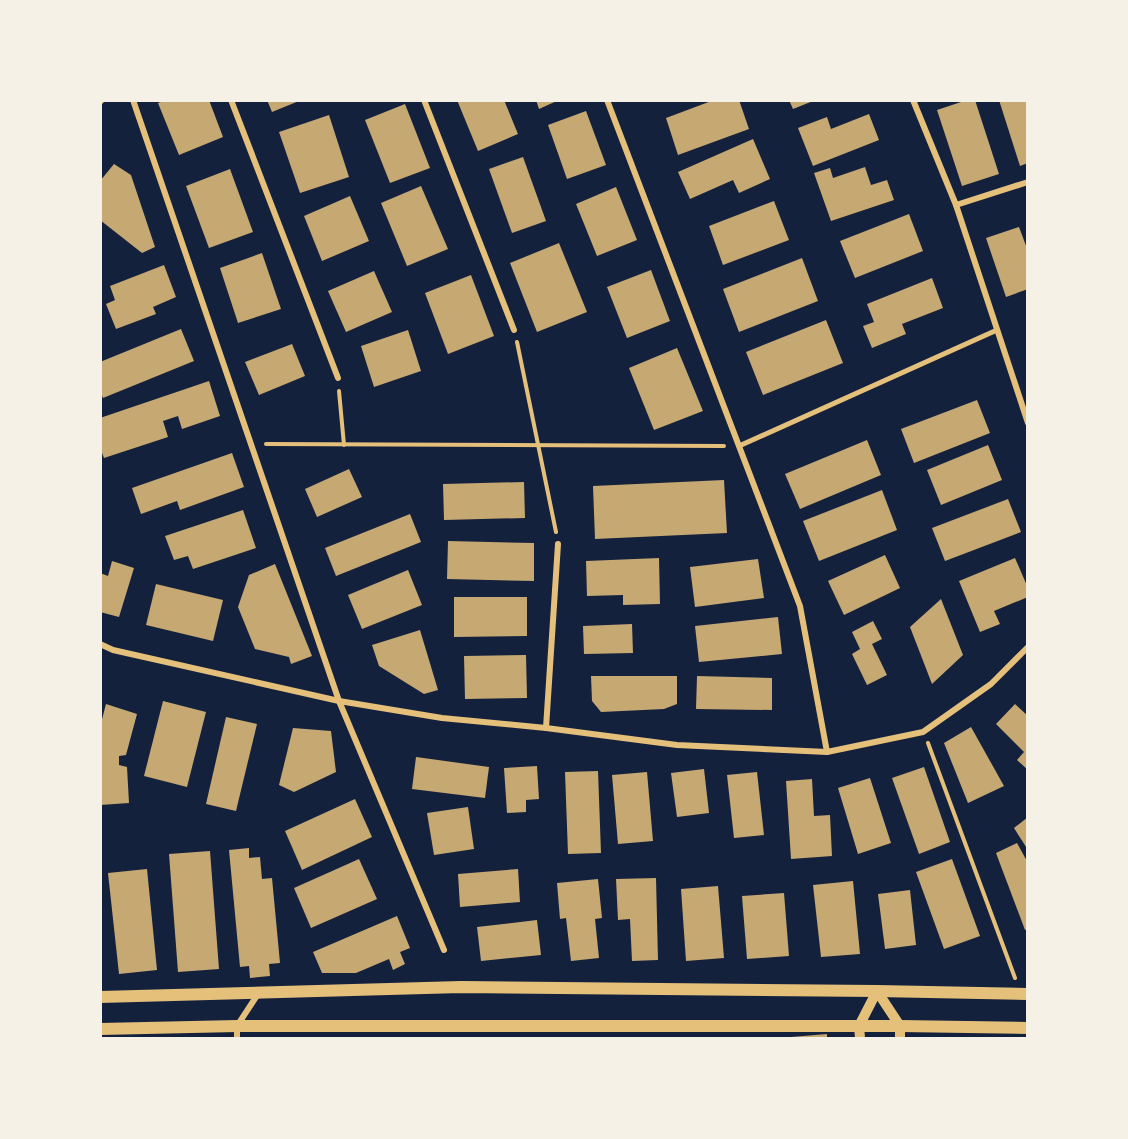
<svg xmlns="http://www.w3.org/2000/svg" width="1128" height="1139" viewBox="0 0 1128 1139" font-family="Barlow,sans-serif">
	<rect width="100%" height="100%" fill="#14213d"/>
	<!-- building -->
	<g fill="#c6a872">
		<polygon points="166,100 209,100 223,137 179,155 158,103"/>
		<polygon points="267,100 299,100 299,101 272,112"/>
		<polygon points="457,100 504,100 518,134 478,151"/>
		<polygon points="536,100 559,100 539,109"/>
		<polygon points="714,100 739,100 749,129 678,155 666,118"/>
		<polygon points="789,100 813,100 813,101 793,109"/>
		<polygon points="967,100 975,100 999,174 962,186 937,110"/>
		<polygon points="999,100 1028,100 1028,163 1020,166"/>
		<polygon points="405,104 430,168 390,183 365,120"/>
		<polygon points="586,111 606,165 567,179 548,125"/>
		<polygon points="869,114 879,140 813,166 798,128 827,117 831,129"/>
		<polygon points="329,115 349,177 300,193 279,132"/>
		<polygon points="753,139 770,179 739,193 733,180 690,199 678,172"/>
		<polygon points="523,157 546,221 512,233 489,169"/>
		<polygon points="114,164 131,175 155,247 142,253 100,220 100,181"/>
		<polygon points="865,167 871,185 887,180 894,200 831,221 814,173 830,168 833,178"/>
		<polygon points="230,169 253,232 209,248 186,186"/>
		<polygon points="421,186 448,249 407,266 381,203"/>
		<polygon points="616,187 637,240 597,256 576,204"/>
		<polygon points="350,196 369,241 322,261 304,216"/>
		<polygon points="774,201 789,240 723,265 709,226"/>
		<polygon points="909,214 923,251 855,278 840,241"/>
		<polygon points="1019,227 1028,251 1028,289 1006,297 986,238"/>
		<polygon points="559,243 587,312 537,332 510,263"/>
		<polygon points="262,253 281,309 238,323 220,268"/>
		<polygon points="802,258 818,301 739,332 723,289"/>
		<polygon points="164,265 176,297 153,307 156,314 116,329 106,304 115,300 110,286"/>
		<polygon points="651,270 670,321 627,338 607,287"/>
		<polygon points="374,271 392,312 346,332 328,291"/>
		<polygon points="471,275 494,336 448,354 425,293"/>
		<polygon points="932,278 943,308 902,324 906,334 872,348 863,326 874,322 867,304"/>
		<polygon points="826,320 843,363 763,395 746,352"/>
		<polygon points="181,329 194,361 103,398 100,391 100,362"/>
		<polygon points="408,330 421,371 374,387 361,346"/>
		<polygon points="292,344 305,376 259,395 245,362"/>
		<polygon points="677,348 703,411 654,430 629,368"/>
		<polygon points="209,381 220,416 182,429 178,416 163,421 168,437 104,458 100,448 100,418"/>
		<polygon points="977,400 990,433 914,463 901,429"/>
		<polygon points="867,440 881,475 800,509 785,474"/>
		<polygon points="988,445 1002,480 941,505 927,470"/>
		<polygon points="232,453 244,487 180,510 177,501 141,514 132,488"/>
		<polygon points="349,469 362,497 317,517 305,489"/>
		<polygon points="724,480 727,533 595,539 593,486"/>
		<polygon points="524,482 525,518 444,520 443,484"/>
		<polygon points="882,490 897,530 819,561 803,521"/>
		<polygon points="1008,499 1021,532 945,561 932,528"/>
		<polygon points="243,510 256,548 193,569 188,556 174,560 165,536"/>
		<polygon points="410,514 421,542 336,576 325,548"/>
		<polygon points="448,541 534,543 534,581 447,579"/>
		<polygon points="885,555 900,588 844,615 828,581"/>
		<polygon points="659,558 660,604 623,605 623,595 587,596 586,561"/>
		<polygon points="1015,558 1028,588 1028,597 994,611 1000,624 980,632 959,581"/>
		<polygon points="758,559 764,598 695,607 690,567"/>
		<polygon points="112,561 134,568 119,617 100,612 100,573 108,576"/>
		<polygon points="275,564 312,656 291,664 289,657 255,649 238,607 249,575"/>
		<polygon points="408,570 422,605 362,629 348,595"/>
		<polygon points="156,584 223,600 213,641 146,625"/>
		<polygon points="454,597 527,597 527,636 454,637"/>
		<polygon points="941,599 963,655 932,684 910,627"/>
		<polygon points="778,617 782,654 699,662 695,626"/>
		<polygon points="873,621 882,639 872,644 887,675 867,685 852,654 860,649 852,632"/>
		<polygon points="632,624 633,653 584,654 583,626"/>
		<polygon points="420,630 438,690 424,694 379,666 372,645"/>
		<polygon points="526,655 527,698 465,699 464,656"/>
		<polygon points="591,676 677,676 677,704 664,709 601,712 592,701"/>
		<polygon points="697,676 772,678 772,710 696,709"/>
		<polygon points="163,701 206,712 187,787 144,776"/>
		<polygon points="106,704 137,714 126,755 119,756 119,765 127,767 129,803 100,805 100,727"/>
		<polygon points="1015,704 1028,716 1028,770 1017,760 1024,752 996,724"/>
		<polygon points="226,717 257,724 236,811 206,804"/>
		<polygon points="971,727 1004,786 968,803 944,743"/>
		<polygon points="293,728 331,731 336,772 294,792 279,785"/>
		<polygon points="416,757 489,767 485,798 412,789"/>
		<polygon points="537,766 539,799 526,800 526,812 507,813 504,768"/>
		<polygon points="924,767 950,842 919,854 892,778"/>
		<polygon points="704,769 709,813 677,817 671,773"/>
		<polygon points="598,771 601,853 568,854 565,772"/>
		<polygon points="647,772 653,841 618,844 612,775"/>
		<polygon points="757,772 764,835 734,838 727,775"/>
		<polygon points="870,778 891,843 858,854 838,788"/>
		<polygon points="812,779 814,816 830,815 832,856 791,859 786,781"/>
		<polygon points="355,799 372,837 302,870 285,831"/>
		<polygon points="468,807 474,849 434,855 427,813"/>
		<polygon points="1028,817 1028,850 1014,828"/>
		<polygon points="1017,843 1028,863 1028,929 1025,930 996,853"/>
		<polygon points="249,848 249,858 260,857 262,879 272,878 280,963 269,964 270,976 250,978 249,966 240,967 229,850"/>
		<polygon points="210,851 219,969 178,972 169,854"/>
		<polygon points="359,859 377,899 311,928 294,888"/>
		<polygon points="952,859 980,936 944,949 916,872"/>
		<polygon points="147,869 157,970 119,974 108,873"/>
		<polygon points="518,869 520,902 460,907 458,874"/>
		<polygon points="656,878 658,960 632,961 630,919 618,920 616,879"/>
		<polygon points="598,879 602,918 595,919 599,958 571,961 566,918 560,919 557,883"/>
		<polygon points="853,881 860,954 821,957 813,885"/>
		<polygon points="718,886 724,958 686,961 681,889"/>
		<polygon points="910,890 916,945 885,949 878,894"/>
		<polygon points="784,893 789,956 747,959 742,896"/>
		<polygon points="397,916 410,948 400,952 405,964 393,970 389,959 356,973 322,973 313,952"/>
		<polygon points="537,920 541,955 481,961 477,927"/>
		<polygon points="827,1034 827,1038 791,1038 791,1037"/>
	</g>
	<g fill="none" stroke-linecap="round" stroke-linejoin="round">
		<!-- path -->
		<g stroke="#e5c07b" stroke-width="4">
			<polyline points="517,342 556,532"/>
			<polyline points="339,391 344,445"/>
			<polyline points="266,444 724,446"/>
			<polyline points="928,743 1015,978"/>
		</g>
		<!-- pedestrian -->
		<polyline stroke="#e5c07b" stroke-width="5" points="739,446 997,330"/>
		<!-- minor -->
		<g stroke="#e5c07b" stroke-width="6">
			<polyline points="133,100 339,701 444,950"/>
			<polyline points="231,100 338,378"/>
			<polyline points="424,100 514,330"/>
			<polyline points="607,100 800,606 827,752"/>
			<polyline points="913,100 956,205 1028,423"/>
			<polyline points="100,102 102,100"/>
			<polyline points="956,205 1028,182"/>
			<polyline points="100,644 113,650 339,701 442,718 546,728 677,745 827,752 923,732 991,684 1028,647"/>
			<polyline points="546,728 558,544"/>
			<polyline points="237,1038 237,1026 258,994"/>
		</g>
		<!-- tertiary -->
		<polyline stroke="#e5c07b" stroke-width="10" points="860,1038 859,1026 877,991 900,1026 900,1038"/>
		<!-- secondary -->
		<g stroke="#e5c07b" stroke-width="12">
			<polyline points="100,997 461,987 877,991 1028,994"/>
			<polyline points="100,1029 237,1026 900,1026 1028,1028"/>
		</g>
	</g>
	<!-- border -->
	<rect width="1128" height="1139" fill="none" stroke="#f6f1e7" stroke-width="204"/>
</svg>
